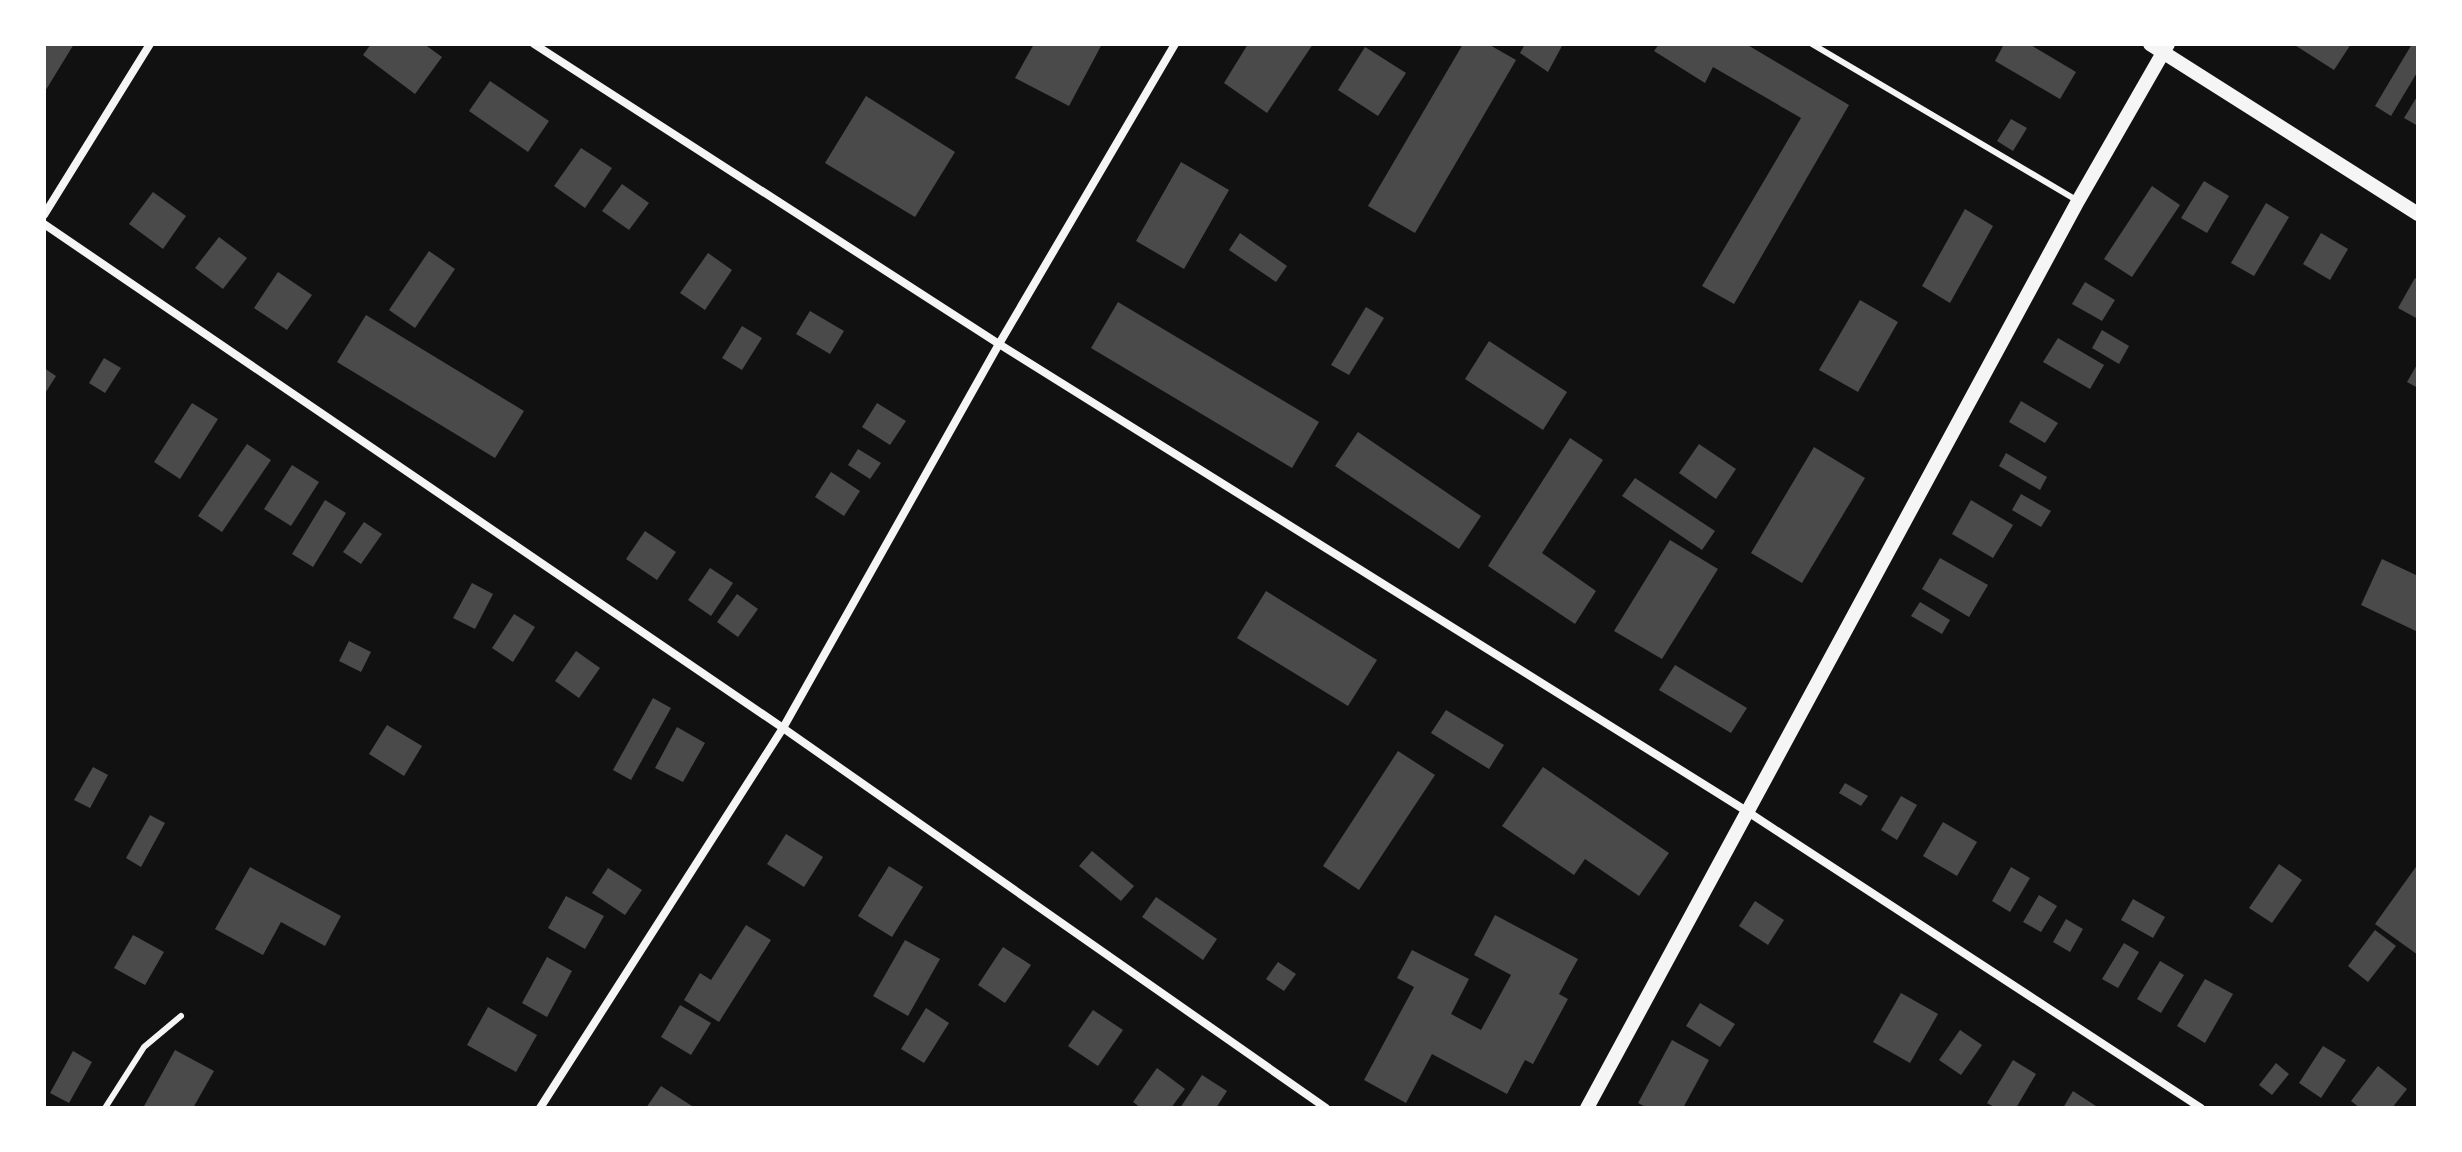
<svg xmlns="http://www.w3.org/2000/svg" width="2462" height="1152" viewBox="0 0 2462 1152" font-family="Raleway,sans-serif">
	<rect width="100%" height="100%" fill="#111"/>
	<!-- building -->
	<g fill="#4a4a4a">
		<polygon points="44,44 74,44 44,93"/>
		<polygon points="371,44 424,44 442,57 415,94 363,55"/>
		<polygon points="1034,44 1102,44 1069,106 1015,78"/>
		<polygon points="1248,44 1313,44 1267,113 1224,83"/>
		<polygon points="1463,44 1488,44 1516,60 1415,233 1368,206"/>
		<polygon points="1525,44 1563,44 1548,72 1520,53"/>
		<polygon points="1659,44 1746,44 1849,105 1734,304 1702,286 1801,118 1713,67 1705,83 1654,51"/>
		<polygon points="2004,44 2029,44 2076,72 2060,99 1995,61"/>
		<polygon points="2293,44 2351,44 2334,70"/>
		<polygon points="2412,44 2418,44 2418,71 2391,116 2375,106"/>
		<polygon points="1365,47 1406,73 1378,116 1338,90"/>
		<polygon points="490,81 549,121 528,152 469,111"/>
		<polygon points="2418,95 2418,126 2404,118"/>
		<polygon points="866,96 955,152 915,217 825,163"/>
		<polygon points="2011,119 2027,128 2013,151 1997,141"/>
		<polygon points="581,148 612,168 585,208 554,186"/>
		<polygon points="1181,162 1229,190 1184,269 1136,241"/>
		<polygon points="2204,181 2229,196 2207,233 2181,218"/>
		<polygon points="622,184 649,203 629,230 602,211"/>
		<polygon points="2152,186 2180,205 2132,277 2104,259"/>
		<polygon points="153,192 186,216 163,249 129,224"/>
		<polygon points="2266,203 2289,217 2254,276 2231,263"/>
		<polygon points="1965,209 1993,226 1950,303 1922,286"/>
		<polygon points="1240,233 1287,266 1276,282 1229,250"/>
		<polygon points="2321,233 2348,249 2330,280 2303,264"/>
		<polygon points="219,237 247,258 223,289 195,268"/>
		<polygon points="429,251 455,269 415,328 389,310"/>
		<polygon points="708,253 732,270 705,310 680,293"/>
		<polygon points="278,272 312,295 287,330 254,308"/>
		<polygon points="2415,278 2418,280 2418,319 2398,308"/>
		<polygon points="2085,282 2115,300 2102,321 2072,304"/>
		<polygon points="1860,300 1898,322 1858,392 1819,370"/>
		<polygon points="1118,302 1319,422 1292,468 1091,348"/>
		<polygon points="1366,307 1384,318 1349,375 1331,365"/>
		<polygon points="810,311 844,331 830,354 796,334"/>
		<polygon points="366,315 524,411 495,458 337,362"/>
		<polygon points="742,326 762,338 742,370 722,358"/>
		<polygon points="2102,330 2129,346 2119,364 2092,348"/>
		<polygon points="2058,338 2104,365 2090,389 2043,362"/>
		<polygon points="1489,341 1567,392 1543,430 1465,379"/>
		<polygon points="104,358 121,368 105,393 89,383"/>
		<polygon points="2418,363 2418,388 2407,382"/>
		<polygon points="44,368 56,376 44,395"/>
		<polygon points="2021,401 2058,423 2045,443 2009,422"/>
		<polygon points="192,403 218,419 180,479 154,462"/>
		<polygon points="877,403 906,421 890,445 862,427"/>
		<polygon points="1358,432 1481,516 1459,549 1335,466"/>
		<polygon points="1570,438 1603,460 1542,553 1596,591 1575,624 1488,566"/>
		<polygon points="247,444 271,460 222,532 198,516"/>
		<polygon points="1699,444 1736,469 1716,499 1679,473"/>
		<polygon points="1814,447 1865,478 1802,583 1751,553"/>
		<polygon points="858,449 881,463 870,479 848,465"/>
		<polygon points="2006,453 2047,477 2040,490 1999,466"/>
		<polygon points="292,465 319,482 291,526 264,509"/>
		<polygon points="831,472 860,491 844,516 815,497"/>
		<polygon points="1635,478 1715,531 1702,550 1622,496"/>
		<polygon points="2021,494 2051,511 2041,527 2012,510"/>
		<polygon points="325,500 346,513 313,567 292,554"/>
		<polygon points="1971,500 2013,525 1993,558 1952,534"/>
		<polygon points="364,522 382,534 361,564 343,552"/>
		<polygon points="645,531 676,552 657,580 626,559"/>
		<polygon points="1670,540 1718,569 1662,659 1614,631"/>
		<polygon points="1940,558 1988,585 1969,617 1922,589"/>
		<polygon points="2382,559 2418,576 2418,632 2361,605"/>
		<polygon points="710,568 733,583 711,616 688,600"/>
		<polygon points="472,583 493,594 475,629 453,618"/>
		<polygon points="1266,591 1377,660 1348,706 1237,638"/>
		<polygon points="737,594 758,609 738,637 717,622"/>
		<polygon points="1920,602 1950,620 1942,634 1911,616"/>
		<polygon points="514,614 535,627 513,662 492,648"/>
		<polygon points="349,641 371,652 361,672 339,661"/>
		<polygon points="576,651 600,668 579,698 555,681"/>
		<polygon points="1675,665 1747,708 1731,733 1659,690"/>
		<polygon points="653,698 671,708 631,780 613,770"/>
		<polygon points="1446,710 1504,745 1489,769 1431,733"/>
		<polygon points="387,725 422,746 404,776 369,754"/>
		<polygon points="677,727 705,743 683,782 655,768"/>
		<polygon points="1398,751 1435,775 1359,890 1323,866"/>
		<polygon points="93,767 108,775 90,808 74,800"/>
		<polygon points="1543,767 1669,853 1639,896 1585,859 1574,875 1502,826"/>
		<polygon points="1845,783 1868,796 1861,806 1839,793"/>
		<polygon points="1901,796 1917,805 1897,840 1881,830"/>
		<polygon points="150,815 165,823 141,867 126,858"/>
		<polygon points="1943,822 1977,842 1957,876 1923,856"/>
		<polygon points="786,834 823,857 804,887 767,864"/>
		<polygon points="1092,851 1134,886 1121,901 1079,866"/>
		<polygon points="2279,864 2302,880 2272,923 2249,908"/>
		<polygon points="2418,864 2418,955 2375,924"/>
		<polygon points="889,866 923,887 892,937 858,916"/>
		<polygon points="250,867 341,916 325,946 281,922 263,955 215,929"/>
		<polygon points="2011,867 2030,878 2010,912 1992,901"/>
		<polygon points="608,868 642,890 625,915 592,893"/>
		<polygon points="2039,895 2057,906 2041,932 2023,922"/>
		<polygon points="566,896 604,916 585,949 548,928"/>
		<polygon points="1156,897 1217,939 1203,960 1142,917"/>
		<polygon points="2133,899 2165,917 2153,938 2121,920"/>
		<polygon points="1755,901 1784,920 1768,945 1739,926"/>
		<polygon points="1495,915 1578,959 1559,994 1568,999 1533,1064 1525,1060 1507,1094 1432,1054 1406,1103 1364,1080 1414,987 1397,978 1412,950 1469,979 1451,1014 1481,1030 1511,975 1474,955"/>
		<polygon points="2066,919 2083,929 2070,952 2053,942"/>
		<polygon points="746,925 771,940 719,1022 684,1000 700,973 711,980"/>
		<polygon points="2375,930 2396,946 2368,982 2348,966"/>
		<polygon points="133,935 164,952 145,985 114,968"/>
		<polygon points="905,940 940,959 908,1016 873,996"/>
		<polygon points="2124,943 2139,952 2118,988 2102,979"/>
		<polygon points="1003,947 1031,965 1005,1003 978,985"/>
		<polygon points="547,957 572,971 547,1017 522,1003"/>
		<polygon points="2160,961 2184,975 2161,1013 2137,999"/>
		<polygon points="1278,962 1296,974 1284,991 1266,979"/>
		<polygon points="2205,979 2233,994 2205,1043 2177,1026"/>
		<polygon points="1901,993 1938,1014 1910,1063 1873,1042"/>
		<polygon points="1700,1003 1735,1024 1720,1047 1686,1026"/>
		<polygon points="680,1005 711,1023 691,1055 661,1037"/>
		<polygon points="488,1007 537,1035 516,1072 467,1045"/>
		<polygon points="926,1008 949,1023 924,1063 901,1049"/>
		<polygon points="1093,1010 1123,1030 1098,1066 1068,1046"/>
		<polygon points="1960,1030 1982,1045 1961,1075 1939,1060"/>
		<polygon points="1672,1040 1709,1060 1683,1108 1648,1108 1638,1103"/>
		<polygon points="2323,1046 2346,1060 2321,1098 2299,1083"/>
		<polygon points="175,1050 214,1071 193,1108 143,1108"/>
		<polygon points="73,1051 92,1062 69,1103 50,1093"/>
		<polygon points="2013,1060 2036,1074 2016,1108 1996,1108 1987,1103"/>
		<polygon points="2276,1063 2289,1074 2272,1095 2259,1085"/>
		<polygon points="2378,1066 2407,1089 2392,1108 2360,1108 2351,1101"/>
		<polygon points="1157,1068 1185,1089 1171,1108 1141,1108 1133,1102"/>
		<polygon points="1202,1075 1227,1091 1216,1108 1180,1108"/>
		<polygon points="661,1086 695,1108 646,1108"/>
		<polygon points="2073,1091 2099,1108 2063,1108"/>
	</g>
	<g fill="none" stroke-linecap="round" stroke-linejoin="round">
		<!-- service -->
		<g stroke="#f5f5f5" stroke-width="6">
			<polyline points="1812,44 2078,201"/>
			<polyline points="105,1108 144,1047 181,1016"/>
		</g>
		<!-- minor -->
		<g stroke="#f5f5f5" stroke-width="8">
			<polyline points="534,44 999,344 1748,812 2201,1108"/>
			<polyline points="44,215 150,44"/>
			<polyline points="44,224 783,728 1326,1108"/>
			<polyline points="540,1108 783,728 999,344 1175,44"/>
		</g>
		<!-- tertiary -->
		<g stroke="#f5f5f5" stroke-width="14">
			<polyline points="2150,44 2418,214"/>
			<polyline points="1587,1108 2078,201 2168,44"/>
		</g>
	</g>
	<!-- border -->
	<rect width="2462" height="1152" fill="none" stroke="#ffffff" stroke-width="92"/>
</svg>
